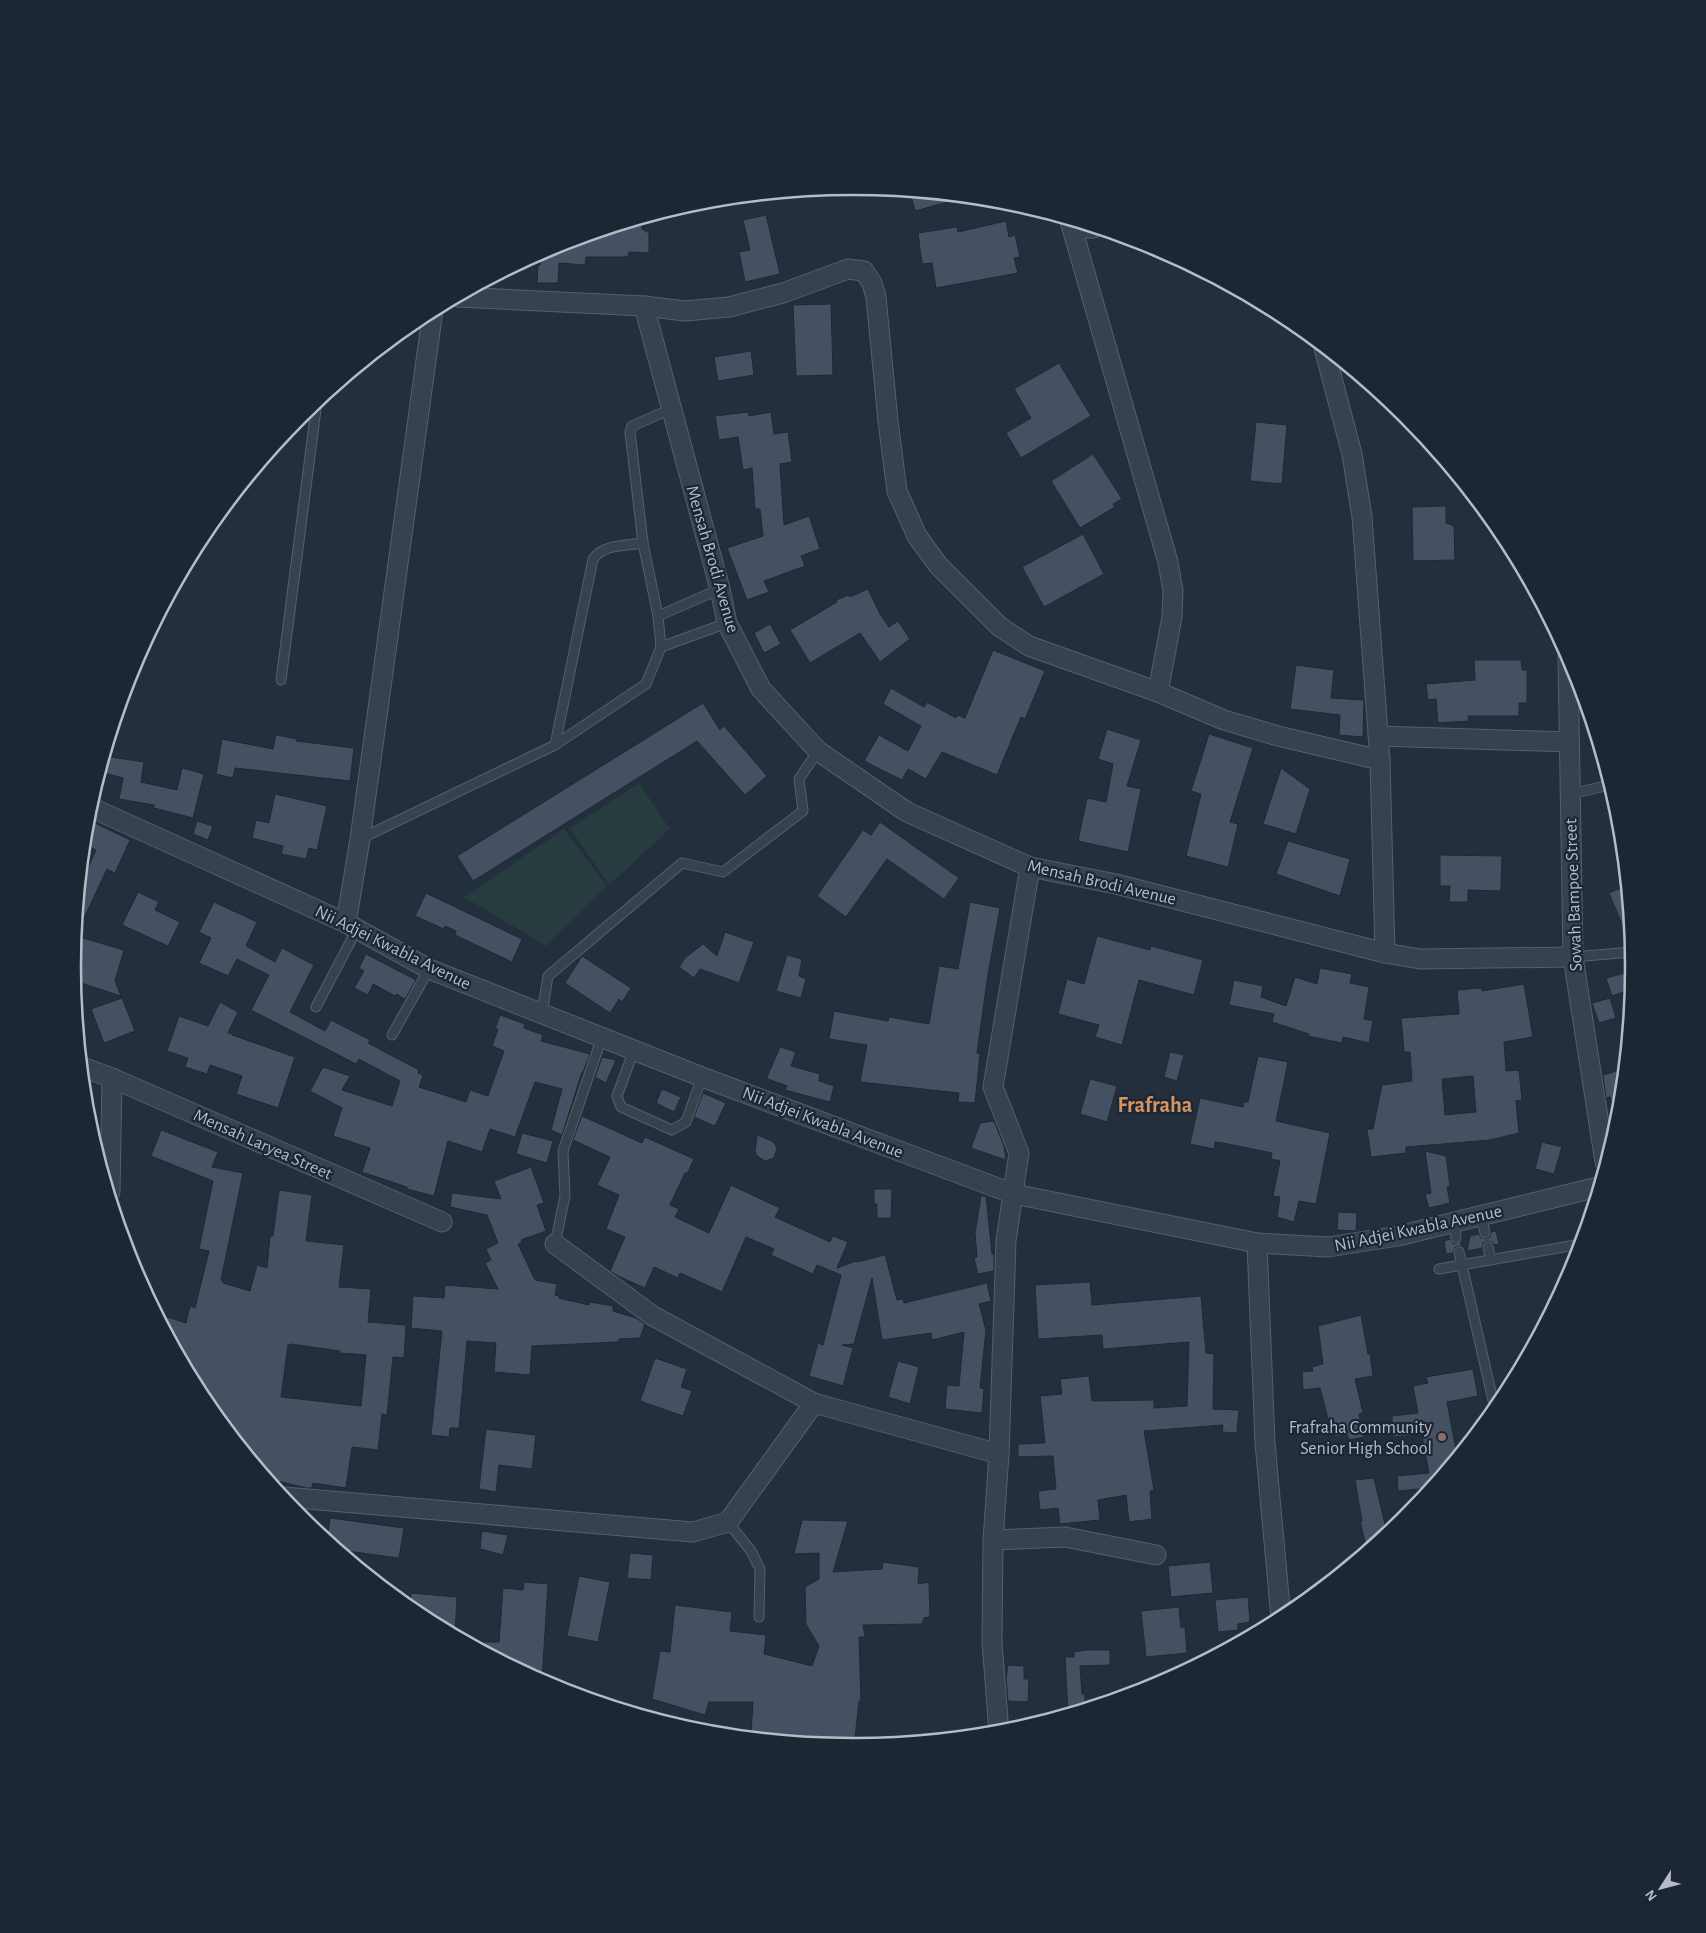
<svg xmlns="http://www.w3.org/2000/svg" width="1706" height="1933" viewBox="0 0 1706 1933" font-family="'Alegreya Sans',sans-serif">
	<rect width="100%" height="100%" fill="#242f3e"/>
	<!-- green -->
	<g fill="#263c3f">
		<polygon points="639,783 670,829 609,885 570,828"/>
		<polygon points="564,829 607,886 546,946 464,897"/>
	</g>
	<!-- building -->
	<g fill="#455162" stroke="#1f2835" fill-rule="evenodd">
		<polygon points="910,192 962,197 962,198 915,211"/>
		<polygon points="766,215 780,274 745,282 739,252 750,250 743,220"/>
		<polygon points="1006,221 1009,237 1015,235 1020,257 1014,258 1018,273 936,288 932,263 922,264 918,233 957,227 958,232"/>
		<polygon points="628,223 642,223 642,229 649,233 649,253 629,252 628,257 586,257 585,265 559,263 558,283 537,283 538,265 540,265 541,253 555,245"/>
		<polygon points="831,304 833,375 796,376 793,305"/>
		<polygon points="751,351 754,375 718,381 714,357"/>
		<polygon points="1059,363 1091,416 1021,458 1006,433 1031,418 1014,389"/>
		<polygon points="748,412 749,416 771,412 774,434 788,432 792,462 780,464 784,525 809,516 820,549 801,556 805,566 764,581 769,592 747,600 727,548 763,536 760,509 755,509 752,468 743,470 738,437 719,440 715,416"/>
		<polygon points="1256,422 1287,425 1282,484 1250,481"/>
		<polygon points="1093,454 1122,499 1113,504 1115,507 1080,528 1051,481"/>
		<polygon points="1446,506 1446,523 1454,526 1455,560 1413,561 1412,507"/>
		<polygon points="1083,534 1104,574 1044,607 1022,567"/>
		<polygon points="868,589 880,614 889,627 898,621 910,639 880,662 860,633 810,663 790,630 837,602 836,600 849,595 850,597"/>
		<polygon points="770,624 781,644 764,653 754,633"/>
		<polygon points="993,650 1045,671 1025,719 1021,717 997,775 942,752 926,779 908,769 902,780 864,761 879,735 908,751 921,726 883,704 891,688 924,707 927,702 956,718 957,715 965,718"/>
		<polygon points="1474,660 1521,660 1522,670 1527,670 1527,703 1519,703 1519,716 1468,716 1469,721 1438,723 1436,699 1428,700 1426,684 1475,680"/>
		<polygon points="1296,665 1334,670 1331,698 1364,700 1363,737 1339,735 1340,715 1290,709"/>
		<polygon points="703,703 720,730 724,726 767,776 745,795 697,741 473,881 457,856"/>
		<polygon points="1107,729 1141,740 1127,786 1141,789 1128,852 1078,841 1087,798 1106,802 1113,764 1098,759"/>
		<polygon points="1209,734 1253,748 1230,822 1238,824 1228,867 1186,856 1201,794 1191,791"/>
		<polygon points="276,735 297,739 296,741 354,748 350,781 235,768 233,778 216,774 222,739 273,749"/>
		<polygon points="105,756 144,762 141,782 177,790 182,768 204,774 193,818 154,808 154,805 119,799 123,778 100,772"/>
		<polygon points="1281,768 1310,789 1296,834 1263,824"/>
		<polygon points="275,794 327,806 317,850 309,848 306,859 281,854 283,846 252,838 256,820 269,823"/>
		<polygon points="87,819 130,840 115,873 107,869 78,931 76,930 81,884 96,850 85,844"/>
		<polygon points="197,821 213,826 208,840 193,834"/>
		<polygon points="880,822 959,878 944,899 887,859 846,917 817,896 863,830 871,835"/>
		<polygon points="1288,841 1350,859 1340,896 1276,874"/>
		<polygon points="1440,855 1502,856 1501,891 1468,890 1468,902 1449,902 1450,886 1440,886"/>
		<polygon points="1626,886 1630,935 1627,936 1609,893"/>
		<polygon points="138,892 159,902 155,910 180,922 168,946 122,925"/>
		<polygon points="426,893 522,939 512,962 455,935 456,931 445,926 444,929 415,916"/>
		<polygon points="214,902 257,922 246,946 275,962 282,948 314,965 290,1012 325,1031 331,1020 370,1040 368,1043 419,1070 418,1073 423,1075 419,1087 466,1102 470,1090 488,1096 504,1051 492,1046 498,1029 495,1029 500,1015 525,1024 524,1028 543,1035 541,1041 590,1054 583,1072 582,1072 562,1135 551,1130 562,1089 535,1082 515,1137 490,1129 482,1152 448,1141 434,1196 407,1189 407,1187 362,1172 370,1148 333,1136 342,1108 310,1091 323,1067 350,1076 342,1090 392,1106 400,1081 359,1059 356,1064 251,1010 269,975 237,959 228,976 199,963 211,938 199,932"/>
		<polygon points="970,902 1000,908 988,974 977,1053 980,1054 975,1103 958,1102 959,1093 860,1082 867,1045 829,1039 834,1011 888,1021 889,1017 929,1024 939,966 958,969"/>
		<polygon points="725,932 754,942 739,983 700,969 694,978 679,967 685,958 703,944 717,956"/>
		<polygon points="76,936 124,950 115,981 121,996 81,983 73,961"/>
		<polygon points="1097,936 1150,950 1151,946 1203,960 1194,995 1139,980 1122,1045 1095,1037 1099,1025 1058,1014 1067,979 1084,984"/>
		<polygon points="366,954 416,980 405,999 396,994 395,996 373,984 368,995 354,988 364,971 359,968"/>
		<polygon points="787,955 802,959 799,976 806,979 801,998 776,991"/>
		<polygon points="582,956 631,988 622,1002 619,999 610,1013 565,983"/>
		<polygon points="1320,968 1352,974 1350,983 1369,987 1364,1019 1373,1021 1369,1043 1343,1037 1342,1043 1308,1036 1309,1034 1272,1022 1274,1014 1229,1005 1234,980 1263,986 1261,997 1286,1006 1295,977 1317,984"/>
		<polygon points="1625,973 1630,990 1612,996 1606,978"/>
		<path d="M1524 984 1533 1037 1504 1042 1506 1071 1519 1070 1522 1100 1516 1101 1519 1133 1490 1140 1406 1147V1153L1371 1157 1367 1129H1373L1382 1085 1412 1081 1410 1052H1404L1401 1018 1459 1014 1457 990 1481 988 1482 991ZM1473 1076 1476 1112 1445 1115 1442 1079Z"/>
		<polygon points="122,998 135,1031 104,1043 91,1009"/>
		<polygon points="1610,998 1616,1018 1599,1023 1592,1003"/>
		<polygon points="220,1002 238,1012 228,1033 232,1034 232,1035 295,1057 278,1108 236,1094 242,1076 210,1065 207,1074 185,1067 188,1058 167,1051 179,1016 208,1026"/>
		<polygon points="780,1047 796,1052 791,1066 820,1074 819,1081 834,1086 830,1102 785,1090 787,1086 768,1079 767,1077"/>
		<polygon points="1170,1052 1184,1055 1177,1081 1164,1077"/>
		<polygon points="1258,1056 1288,1062 1276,1121 1330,1133 1316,1204 1299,1201 1294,1222 1277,1217 1280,1197 1273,1196 1280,1161 1271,1159 1272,1153 1223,1143 1215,1142 1214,1149 1190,1144 1200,1098 1243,1107 1244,1102 1248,1102"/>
		<polygon points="602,1057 616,1060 606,1083 595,1077"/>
		<polygon points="1623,1069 1618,1119 1617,1122 1610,1097 1606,1098 1603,1075"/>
		<polygon points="1090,1079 1117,1086 1107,1122 1080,1114"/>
		<polygon points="662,1089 681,1097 674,1112 656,1103"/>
		<polygon points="703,1093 726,1103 715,1126 694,1117"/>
		<polygon points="582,1116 642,1143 645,1137 694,1159 687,1174 685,1173 670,1205 679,1209 675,1217 709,1233 731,1185 780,1208 775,1217 830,1242 833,1236 848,1242 837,1268 856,1261 857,1262 885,1255 897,1300 903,1299 904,1303 987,1283 991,1301 979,1304 986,1330 980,1388 984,1389 982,1413 945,1409 947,1385 959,1386 964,1332 932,1340 931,1333 882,1340 872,1278 854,1344 842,1345 853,1348 843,1386 809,1376 818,1343 823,1345 841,1275 817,1265 813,1274 771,1255 774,1249 746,1237 722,1292 680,1273 678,1278 654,1267 645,1288 618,1276 610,1271 625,1237 606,1229 619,1195 597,1185 610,1157 573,1140"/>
		<polygon points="994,1121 1004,1146 1006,1160 971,1148 980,1123"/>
		<path d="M161 1130 218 1152 212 1167 243 1173 221 1280 223 1281V1283L250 1291 257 1265 267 1268 270 1236H273L279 1190 312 1195 306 1241 344 1245 339 1287 371 1289 368 1322 406 1325 404 1358 393 1357 387 1415 382 1414 378 1450 352 1447 346 1488 313 1483 312 1488H307L269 1479 204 1400 202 1397 204 1387 195 1384 158 1314 186 1323 190 1306 195 1308 209 1251 199 1249 213 1181 151 1156ZM291 1344 340 1351V1353L366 1355 361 1406 281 1397 288 1345Z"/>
		<polygon points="522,1133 553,1141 547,1163 516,1154"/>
		<polygon points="757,1135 772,1141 775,1144 777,1149 774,1158 765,1161 757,1156 755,1152"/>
		<polygon points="1542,1142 1562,1147 1554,1174 1535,1169"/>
		<polygon points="1425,1151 1446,1156 1450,1186 1447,1187 1450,1203 1429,1208 1425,1194 1431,1193"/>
		<polygon points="531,1167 544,1203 537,1205 546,1231 521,1240 522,1242 518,1244 535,1280 557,1284 555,1295 559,1296 559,1298 589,1305 590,1302 613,1306 613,1311 636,1318 645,1324 640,1338 619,1339 619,1342 532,1346 530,1375 494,1372 496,1343 467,1341 459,1428 450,1428 449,1437 431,1435 442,1331 411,1328 413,1296 444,1298 445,1285 498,1289 485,1263 491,1260 486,1249 498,1243 487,1215 450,1207 452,1193 501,1199 494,1181"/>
		<polygon points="874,1189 892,1189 891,1218 877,1218 877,1204 874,1204"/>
		<polygon points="981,1196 986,1196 992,1254 994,1254 994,1271 978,1274 974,1258 977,1257 975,1233"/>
		<polygon points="1338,1212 1357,1213 1356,1231 1337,1230"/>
		<polygon points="1496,1231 1499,1244 1494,1245 1492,1242 1487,1241 1483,1243 1482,1248 1467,1251 1470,1236 1479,1234 1481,1238 1486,1239 1490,1237 1491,1232"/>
		<polygon points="1450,1239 1454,1244 1461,1242 1461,1246 1455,1247 1453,1253 1446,1254 1444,1241"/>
		<polygon points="1090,1282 1092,1305 1201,1296 1206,1353 1214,1354 1213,1409 1239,1410 1237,1433 1222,1432 1223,1425 1144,1431 1154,1490 1150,1491 1152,1519 1129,1522 1126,1495 1098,1500 1100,1520 1060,1524 1058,1508 1040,1510 1038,1491 1056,1489 1053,1456 1018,1457 1018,1444 1045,1443 1040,1396 1062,1394 1060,1379 1089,1376 1092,1401 1154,1400 1154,1408 1187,1406 1189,1342 1103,1349 1102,1335 1038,1339 1035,1285"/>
		<polygon points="1361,1315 1368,1354 1370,1353 1373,1376 1355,1379 1363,1413 1359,1414 1364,1437 1349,1440 1347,1434 1335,1437 1333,1430 1331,1430 1320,1388 1303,1390 1302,1372 1313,1371 1312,1367 1323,1364 1318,1326"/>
		<polygon points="655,1358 687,1369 681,1387 692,1391 683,1416 640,1401"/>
		<polygon points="898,1361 919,1367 910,1404 888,1397"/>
		<polygon points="1473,1369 1478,1396 1447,1402 1457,1455 1430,1488 1398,1491 1397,1476 1429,1473 1422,1435 1393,1437 1392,1416 1418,1413 1413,1386 1428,1383 1426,1377"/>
		<polygon points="486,1429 536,1435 532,1469 499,1465 496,1492 479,1489"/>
		<polygon points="1374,1478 1387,1533 1367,1550 1360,1521 1362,1521 1355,1480"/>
		<polygon points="330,1518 404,1528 399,1558 339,1550 327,1539"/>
		<polygon points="802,1520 848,1521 833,1572 882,1569 883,1562 919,1567 918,1584 929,1582 930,1617 924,1618 922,1624 863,1625 865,1637 859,1637 861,1701 859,1701 854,1747 766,1738 766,1735 751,1733 753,1702 709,1702 705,1715 652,1699 660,1651 670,1652 675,1605 732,1612 730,1631 766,1635 764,1654 812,1666 819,1646 806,1624 805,1587 819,1579 819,1553 794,1554"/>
		<polygon points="482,1531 508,1535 503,1555 480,1549"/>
		<polygon points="630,1553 653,1555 651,1580 627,1578"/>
		<polygon points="1210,1562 1213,1593 1171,1597 1168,1566"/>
		<polygon points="579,1576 610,1582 598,1642 567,1636"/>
		<polygon points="524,1582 548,1584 542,1681 468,1642 499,1642 503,1588 523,1590"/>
		<polygon points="411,1593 457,1597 455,1634 419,1615 410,1608"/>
		<polygon points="1248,1597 1250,1622 1238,1624 1238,1630 1218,1632 1215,1600"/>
		<polygon points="1179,1607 1181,1628 1185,1627 1187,1653 1146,1657 1141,1611"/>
		<polygon points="1087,1650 1110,1650 1110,1665 1080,1666 1082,1694 1085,1694 1085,1708 1068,1713 1065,1657 1074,1657 1074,1652"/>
		<polygon points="1008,1665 1024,1666 1024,1679 1029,1679 1028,1702 1008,1701 1006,1678"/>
	</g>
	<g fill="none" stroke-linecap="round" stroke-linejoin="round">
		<!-- lane casing -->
		<g stroke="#565f6c" stroke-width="11">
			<g id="lane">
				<polyline points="658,616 720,589"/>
				<polyline points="661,647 658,616 643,543 630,432 632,426 671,409"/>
				<polyline points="281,680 317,402"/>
				<path d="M555 745 593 559C604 544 625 546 643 543"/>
				<polyline points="1570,794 1610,785"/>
				<polyline points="360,839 555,745 646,684 661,647 727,623"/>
				<polyline points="1573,957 1632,952"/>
				<polyline points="316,1007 357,929"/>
				<polyline points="542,1014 548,976 682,863 723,872 803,811 799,779 818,751"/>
				<polyline points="392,1035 429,969"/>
				<polyline points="634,1050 617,1096 621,1107 672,1130 686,1122 702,1077"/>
				<polyline points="1481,1216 1485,1233"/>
				<polyline points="1454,1222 1456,1238"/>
				<polyline points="555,1244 565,1196 563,1151 602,1037"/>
				<polyline points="1488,1247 1491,1260"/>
				<polyline points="1459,1252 1495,1409"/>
				<polyline points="1439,1269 1581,1244"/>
				<polyline points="728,1522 751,1551 760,1569 759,1617"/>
			</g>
		</g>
		<!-- street casing -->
		<g stroke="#565f6c" stroke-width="21">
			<g id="street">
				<polyline points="1070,221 1168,562 1173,591 1172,617 1158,692"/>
				<polyline points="1073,228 1093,228"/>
				<polyline points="457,297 644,306 720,589 727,623 761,689 818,751 907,812 1030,867 1116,884 1385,953 1420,959 1573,957"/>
				<polyline points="644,306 685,311 729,307 783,293 848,269 864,271 872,283 876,297 888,421 897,491 917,536 938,565 1000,627 1029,646 1158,692 1224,720 1278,736 1380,760"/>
				<polyline points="1324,348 1352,454 1362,517 1380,760 1385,953"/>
				<polyline points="1568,656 1573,957 1605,1162"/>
				<polyline points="1378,736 1569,742"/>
				<polyline points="90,807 346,923 429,969 702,1077 1014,1194 1257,1243 1328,1247 1398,1236 1598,1187"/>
				<polyline points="346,923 360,839 433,310"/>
				<polyline points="82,1067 112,1078 442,1222"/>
				<polyline points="110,1192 112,1078"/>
				<polyline points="1257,1243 1265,1443 1281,1618"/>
				<polyline points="555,1244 653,1316 814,1403"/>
				<polyline points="284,1497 693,1532 728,1522 814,1403 999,1454"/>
				<polyline points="993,1540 1065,1537 1156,1555"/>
				<polyline points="999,1733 992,1642 993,1540 999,1454 1006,1241 1019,1153 993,1087 1030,867"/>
			</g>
		</g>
		<!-- lane -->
		<use href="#lane" stroke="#38414e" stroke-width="9"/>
		<!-- street -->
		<use href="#street" stroke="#38414e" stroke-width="19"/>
	</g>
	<!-- markers -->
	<circle fill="#8d6e63" stroke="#1d2633" stroke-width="2" cx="1442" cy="1437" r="5"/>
	<g text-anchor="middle" stroke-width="4.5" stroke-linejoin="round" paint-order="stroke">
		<!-- street labels -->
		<g font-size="18" fill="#b4bcc9" stroke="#1d2633">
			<text transform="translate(713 559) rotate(74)" y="6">Mensah Brodi Avenue</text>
			<text transform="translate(1102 882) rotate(13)" y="6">Mensah Brodi Avenue</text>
			<text transform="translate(1573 895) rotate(-92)" y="6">Sowah Bampoe Street</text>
			<text transform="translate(393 947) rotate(26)" y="6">Nii Adjei Kwabla Avenue</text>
			<text transform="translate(823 1122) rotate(21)" y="6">Nii Adjei Kwabla Avenue</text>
			<text transform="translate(263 1144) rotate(24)" y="6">Mensah Laryea Street</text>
			<text transform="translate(1418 1228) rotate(-12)" y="6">Nii Adjei Kwabla Avenue</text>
		</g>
		<!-- poi labels -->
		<g font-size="18" fill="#b4bcc9" stroke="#1d2633" text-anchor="end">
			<text x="1432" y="1433">Frafraha Community<tspan x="1432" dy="21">Senior High School</tspan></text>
		</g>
		<!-- district labels -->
		<g font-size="22" font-weight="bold" fill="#d59563" stroke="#1d2633">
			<text x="1155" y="1112">Frafraha</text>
		</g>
	</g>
	<!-- crop -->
	<path d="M0 0H1706V1933H0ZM852 195H854A771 771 0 0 1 1625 966V967A771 771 0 0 1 854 1738H852A771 771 0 0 1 81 967V966A771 771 0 0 1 852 195Z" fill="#1d2633" fill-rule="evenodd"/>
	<path fill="none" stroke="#b4bcc9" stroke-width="2.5" d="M852 195H854A771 771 0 0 1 1625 966V967A771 771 0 0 1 854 1738H852A771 771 0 0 1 81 967V966A771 771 0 0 1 852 195Z"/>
	<!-- north arrow -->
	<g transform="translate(1661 1888) rotate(234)" stroke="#1d2633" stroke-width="4" paint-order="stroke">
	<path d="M0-4L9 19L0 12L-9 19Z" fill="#b4bcc9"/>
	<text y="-8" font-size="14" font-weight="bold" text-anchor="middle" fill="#b4bcc9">N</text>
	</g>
</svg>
